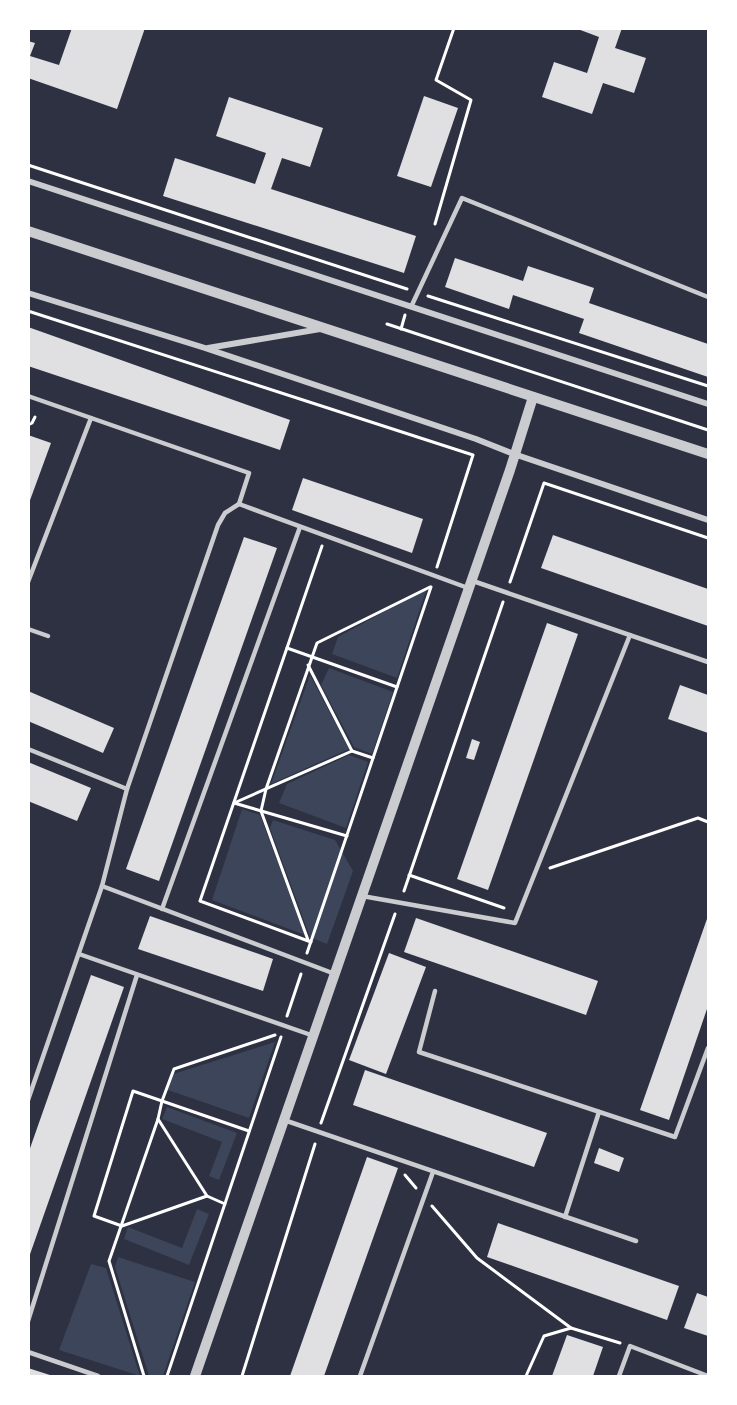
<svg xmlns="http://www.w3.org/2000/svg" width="737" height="1405" viewBox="0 0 737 1405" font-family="'IBM Plex Sans',sans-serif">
	<rect width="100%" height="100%" fill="#2d3142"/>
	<!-- green -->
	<g fill="#3c4559">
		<polygon points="427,588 397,678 332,654 338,637"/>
		<polygon points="329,668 393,692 372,754 354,747 321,685"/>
		<polygon points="310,675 349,749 271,784"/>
		<polygon points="349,755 368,762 346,828 279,803 287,784"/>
		<polygon points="242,809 260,815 305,935 212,900"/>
		<polygon points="273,820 335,840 353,871 327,944 310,937 270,828"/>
		<polygon points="275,1042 249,1118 165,1089 170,1075"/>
		<polygon points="167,1107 237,1133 219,1180 209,1176 222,1142 162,1119"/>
		<polygon points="197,1209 209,1214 189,1265 124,1239 128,1227 182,1248"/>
		<polygon points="118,1257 195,1282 163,1376 149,1376 115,1267"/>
		<polygon points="91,1264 106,1268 140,1376 59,1350"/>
	</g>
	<!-- building -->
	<g fill="#e0e0e3">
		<polygon points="72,28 145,28 117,109 28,78 28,41 35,43 30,56 59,65"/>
		<polygon points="575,28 622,28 615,48 646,58 634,93 603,83 592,114 542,97 554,62 587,73 599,37"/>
		<polygon points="424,96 458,108 431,187 397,176"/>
		<polygon points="229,97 323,128 310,167 282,158 271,189 416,236 404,273 163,196 175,158 255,184 266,153 216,136"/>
		<polygon points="455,258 523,281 528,266 594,288 589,303 708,344 708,377 579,333 584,319 513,295 509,309 445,287"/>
		<polygon points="28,327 290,420 280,450 28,366"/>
		<polygon points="28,435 51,443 29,503 28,503"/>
		<polygon points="303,478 423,519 412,553 292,510"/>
		<polygon points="553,535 708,589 708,626 541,568"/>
		<polygon points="244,537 277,548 159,881 126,869"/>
		<polygon points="547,623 578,634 488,890 457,879"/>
		<polygon points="680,685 708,695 708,733 668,719"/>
		<polygon points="28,691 114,728 103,753 28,721"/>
		<polygon points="472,739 480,742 474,760 466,758"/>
		<polygon points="28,762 91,788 77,821 28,801"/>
		<polygon points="150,916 273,959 263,991 138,949"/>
		<polygon points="708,916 708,1006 669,1120 640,1110"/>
		<polygon points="416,918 598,981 586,1015 404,952"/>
		<polygon points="389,953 426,967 386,1074 349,1060"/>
		<polygon points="91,975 124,987 28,1260 28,1154"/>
		<polygon points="365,1070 547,1133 534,1167 353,1105"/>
		<polygon points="599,1148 624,1158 619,1172 594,1163"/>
		<polygon points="367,1157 398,1168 324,1376 290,1376"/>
		<polygon points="498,1223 679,1286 667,1320 487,1257"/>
		<polygon points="697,1293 708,1297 708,1336 684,1328"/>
		<polygon points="567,1335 603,1347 593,1376 552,1376"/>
		<polygon points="28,1368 53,1376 28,1376"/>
	</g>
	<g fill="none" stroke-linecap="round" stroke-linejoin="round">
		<!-- path -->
		<g stroke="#fff" stroke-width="3">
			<polyline points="28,165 407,289"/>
			<polyline points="435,224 471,100 436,80 454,28"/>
			<polyline points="428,296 708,386"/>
			<polyline points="28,311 473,455 437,567"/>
			<polyline points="387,324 708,430"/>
			<polyline points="401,329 405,315"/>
			<polyline points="28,425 32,423 35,417"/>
			<polyline points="510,582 544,483 708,538"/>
			<polyline points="287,648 397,687"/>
			<polyline points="308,665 352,751"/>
			<polyline points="347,836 234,803 352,751 373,758"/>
			<polyline points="550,868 698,818 708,822"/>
			<polyline points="409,875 504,908"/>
			<polyline points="404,891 503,602"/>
			<polyline points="308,940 261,811 266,789 317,643 430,587"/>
			<polyline points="311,942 200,901 322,546"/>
			<polyline points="307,953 431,587"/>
			<polyline points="287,1016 301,974"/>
			<polyline points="158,1119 207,1196 122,1226 94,1216 133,1091 249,1131"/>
			<polyline points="321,1123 395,914"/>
			<polyline points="405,1175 416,1188"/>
			<polyline points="207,1196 225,1204"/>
			<polyline points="432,1206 477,1258 571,1328 620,1343"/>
			<polyline points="144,1376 109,1261 158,1119 162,1101 174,1069 275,1035"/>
			<polyline points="167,1376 281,1037"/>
			<polyline points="242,1376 315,1144"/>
			<polyline points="526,1376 544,1336 571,1328"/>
		</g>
		<!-- service -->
		<g stroke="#caccd0" stroke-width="4.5">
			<polyline points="411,307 462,198 708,297"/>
			<polyline points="28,396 249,473 239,504 468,588"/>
			<polyline points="473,581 708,662"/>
			<polyline points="28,582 91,418"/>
			<polyline points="28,629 48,636"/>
			<polyline points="28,749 127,789"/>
			<polyline points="102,886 335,974"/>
			<polyline points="362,896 515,923 630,635"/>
			<polyline points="162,909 300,527"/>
			<polyline points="79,954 311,1035"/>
			<polyline points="435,991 419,1052 675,1137 708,1048"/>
			<polyline points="28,1100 102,886 127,789 218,525 225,513 239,504"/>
			<polyline points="284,1120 636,1241"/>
			<polyline points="565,1217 599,1112"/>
			<polyline points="28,1321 137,975"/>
			<polyline points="28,1352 98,1376"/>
			<polyline points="360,1376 433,1172"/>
			<polyline points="619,1376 630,1346 708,1376"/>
		</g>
		<!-- minor -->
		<g stroke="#caccd0" stroke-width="6">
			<polyline points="28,181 708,404"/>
			<polyline points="28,293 205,348 476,439 514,454 708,520"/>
			<polyline points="208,348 320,329"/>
		</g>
		<!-- tertiary -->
		<g stroke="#caccd0" stroke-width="10">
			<polyline points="28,231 708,454"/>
			<polyline points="195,1376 510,470 533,397"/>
		</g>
	</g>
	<!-- border -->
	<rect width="737" height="1405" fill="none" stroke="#ffffff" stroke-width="60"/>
</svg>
